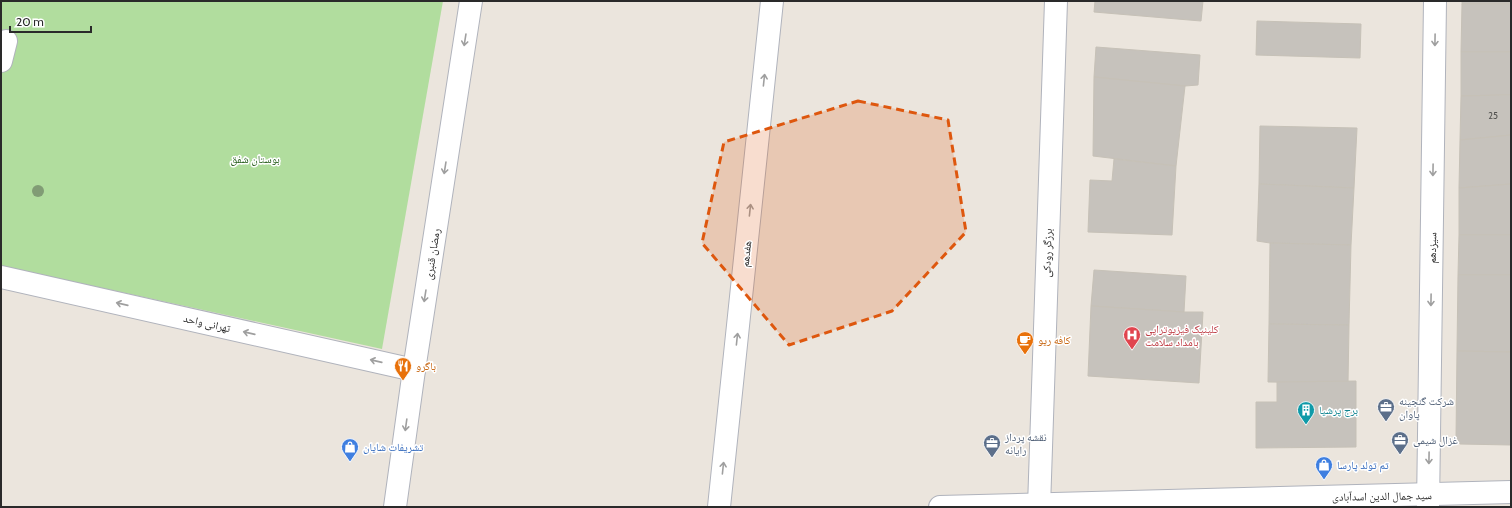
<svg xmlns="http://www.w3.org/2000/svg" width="1512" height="508" viewBox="0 0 1512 508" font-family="Cabin,'Noto Naskh Arabic',sans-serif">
	<rect width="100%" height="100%" fill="#ebe5dd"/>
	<!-- green -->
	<polygon fill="#b1dd9e" points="1,1 443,1 382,349 1,266"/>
	<!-- building -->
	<g fill="#c6c2bc" stroke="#c6c1b7">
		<polygon points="1095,1 1203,1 1201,21 1094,12"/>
		<rect x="1462" y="1" width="49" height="3"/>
		<polygon points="1462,4 1511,4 1511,52 1461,52"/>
		<polygon points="1257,21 1361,24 1360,58 1256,55"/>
		<polygon points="1096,47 1200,55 1198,85 1185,86 1094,77"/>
		<polygon points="1461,52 1511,52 1511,95 1461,96"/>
		<polygon points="1094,77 1185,86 1176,166 1093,156"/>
		<polygon points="1499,95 1511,95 1511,135 1460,140 1461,96"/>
		<polygon points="1260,126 1357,128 1354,188 1259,184"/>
		<polygon points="1511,135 1511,184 1459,188 1460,140"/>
		<polygon points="1114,159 1176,166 1172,235 1088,232 1090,180 1112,181"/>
		<polygon points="1259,184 1354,188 1351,245 1270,243 1257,241"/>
		<polygon points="1511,184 1511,235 1459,235 1459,188"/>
		<polygon points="1459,235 1511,235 1511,275 1458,275"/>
		<polygon points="1270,243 1351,245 1349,325 1269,324"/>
		<polygon points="1094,270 1186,276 1184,312 1091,306"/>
		<polygon points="1458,275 1511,275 1511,352 1457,351"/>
		<polygon points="1091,306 1184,312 1203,312 1199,383 1088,376"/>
		<polygon points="1269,324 1349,325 1348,383 1268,382"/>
		<polygon points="1457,351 1511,352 1511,445 1460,444 1456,439"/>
		<polygon points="1356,381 1356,447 1256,448 1256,402 1277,402 1277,382"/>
	</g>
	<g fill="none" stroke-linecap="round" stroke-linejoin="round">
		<!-- street casing -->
		<g stroke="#b0b3bc" stroke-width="24">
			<g id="street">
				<polyline points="1,61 6,41"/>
				<polyline points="1,277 414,370"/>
				<polyline points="395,507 414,370 471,1"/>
				<polyline points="719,507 772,1"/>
				<polyline points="1039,507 1056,1"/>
				<polyline points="1428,507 1435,1"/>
			</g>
		</g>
		<!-- secondary casing -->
		<g stroke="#b0b3bc" stroke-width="24">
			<polyline id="secondary" points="940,507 1511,492"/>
		</g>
		<!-- street -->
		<use href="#street" stroke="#fff" stroke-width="22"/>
		<!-- secondary -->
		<use href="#secondary" stroke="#fff" stroke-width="22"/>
	</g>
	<!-- trees -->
	<circle fill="#819c75" cx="38" cy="191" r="6"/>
	<!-- one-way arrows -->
	<defs><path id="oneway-shaft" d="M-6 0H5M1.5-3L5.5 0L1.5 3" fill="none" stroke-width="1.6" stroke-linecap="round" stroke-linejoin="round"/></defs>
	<g stroke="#9f9f9f">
		<use href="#oneway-shaft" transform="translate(465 40) rotate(99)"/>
		<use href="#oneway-shaft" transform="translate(1435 40) rotate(91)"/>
		<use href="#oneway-shaft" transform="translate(764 80) rotate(-84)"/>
		<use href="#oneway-shaft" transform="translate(445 168) rotate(99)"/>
		<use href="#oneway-shaft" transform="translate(1433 170) rotate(91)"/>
		<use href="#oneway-shaft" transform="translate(750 210) rotate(-84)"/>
		<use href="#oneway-shaft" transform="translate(425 296) rotate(99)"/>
		<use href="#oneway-shaft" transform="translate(1431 300) rotate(91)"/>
		<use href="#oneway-shaft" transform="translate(122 304) rotate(-167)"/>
		<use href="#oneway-shaft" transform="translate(249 333) rotate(-167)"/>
		<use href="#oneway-shaft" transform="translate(737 339) rotate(-84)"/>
		<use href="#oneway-shaft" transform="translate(376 361) rotate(-167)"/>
		<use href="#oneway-shaft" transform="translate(406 425) rotate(98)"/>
		<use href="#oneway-shaft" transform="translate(1429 458) rotate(91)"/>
		<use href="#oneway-shaft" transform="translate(723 468) rotate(-84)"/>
	</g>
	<!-- marked area -->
	<path fill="#de570e" fill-opacity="0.2" stroke="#de570e" stroke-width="3" stroke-dasharray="8 5" stroke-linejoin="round" d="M858 101 948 120 966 232 892 311 789 345 702 243 724 142Z"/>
	<!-- icons -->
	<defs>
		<g id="hospital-pin" transform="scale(0.9)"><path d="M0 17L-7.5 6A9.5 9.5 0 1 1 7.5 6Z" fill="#e0444e" stroke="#fff"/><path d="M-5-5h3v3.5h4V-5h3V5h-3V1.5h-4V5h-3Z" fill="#fff"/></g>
		<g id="cafe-pin" transform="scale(0.9)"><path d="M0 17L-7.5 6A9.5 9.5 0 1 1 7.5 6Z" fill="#e8710a" stroke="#fff"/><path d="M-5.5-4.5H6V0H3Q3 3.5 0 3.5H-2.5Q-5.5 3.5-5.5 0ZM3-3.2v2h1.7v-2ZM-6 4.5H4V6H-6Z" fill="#fff"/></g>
		<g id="restaurant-pin" transform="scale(0.9)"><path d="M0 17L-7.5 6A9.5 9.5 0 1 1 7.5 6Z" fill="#e8710a" stroke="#fff"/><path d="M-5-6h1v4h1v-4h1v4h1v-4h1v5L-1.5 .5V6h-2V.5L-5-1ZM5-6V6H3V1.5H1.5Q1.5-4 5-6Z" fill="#fff"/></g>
		<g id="office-pin" transform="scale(0.9)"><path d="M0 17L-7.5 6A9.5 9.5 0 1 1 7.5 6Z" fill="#5c6f8a" stroke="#fff"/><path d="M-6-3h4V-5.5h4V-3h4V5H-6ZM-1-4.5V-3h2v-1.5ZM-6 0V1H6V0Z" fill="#fff"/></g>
		<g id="building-pin" transform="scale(0.9)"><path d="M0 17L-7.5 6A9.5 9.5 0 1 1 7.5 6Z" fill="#0f9aa8" stroke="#fff"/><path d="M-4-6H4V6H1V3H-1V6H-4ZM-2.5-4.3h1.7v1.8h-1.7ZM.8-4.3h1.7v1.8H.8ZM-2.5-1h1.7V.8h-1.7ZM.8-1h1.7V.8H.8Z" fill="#fff"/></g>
		<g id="shop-pin" transform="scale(0.9)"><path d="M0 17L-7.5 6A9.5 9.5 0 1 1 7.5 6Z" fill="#3f7fe0" stroke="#fff"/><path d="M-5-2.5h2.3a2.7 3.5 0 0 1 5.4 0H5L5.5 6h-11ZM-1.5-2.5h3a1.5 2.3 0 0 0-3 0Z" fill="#fff"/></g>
	</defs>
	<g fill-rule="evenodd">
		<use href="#hospital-pin" x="1132" y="335"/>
		<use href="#cafe-pin" x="1025" y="340"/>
		<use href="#restaurant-pin" x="403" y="366"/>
		<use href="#office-pin" x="1386" y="407"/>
		<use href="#building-pin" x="1306" y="410"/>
		<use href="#office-pin" x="1400" y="440"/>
		<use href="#office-pin" x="992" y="443"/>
		<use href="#shop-pin" x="350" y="447"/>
		<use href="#shop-pin" x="1324" y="465"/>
	</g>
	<g text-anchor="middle" stroke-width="3" stroke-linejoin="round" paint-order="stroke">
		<!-- number labels -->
		<g font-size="9" fill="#51504e">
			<text x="1493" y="119">25</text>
		</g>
		<!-- park labels -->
		<g font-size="11" fill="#2b6120" stroke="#fff">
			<text x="255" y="163">بوستان شفق</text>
		</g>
		<!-- street labels -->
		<g font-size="11" fill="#2a2a2a" stroke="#fff">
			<text transform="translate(1432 248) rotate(-89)" y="4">سیزدهم</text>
			<text transform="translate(1047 253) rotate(-88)" y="4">برزگر رودکی</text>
			<text transform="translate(432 254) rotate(-81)" y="4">رمضان قنبری</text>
			<text transform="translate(746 254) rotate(-84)" y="4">هفدهم</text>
			<text transform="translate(207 323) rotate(13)" y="4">تهرانی واحد</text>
			<text transform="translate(1382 496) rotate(-1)" y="4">سید جمال الدین اسدآبادی</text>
		</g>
		<!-- health labels -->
		<g font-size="11" fill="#be3a42" stroke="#fff" text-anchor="start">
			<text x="1145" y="333">کلینیک فیزیوتراپی<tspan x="1145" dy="13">بامداد سلامت</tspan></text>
		</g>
		<!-- food labels -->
		<g font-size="11" fill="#c56008" stroke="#fff" text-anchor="start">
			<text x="1038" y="344">کافه ریو</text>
			<text x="416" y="370">باگرو</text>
		</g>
		<!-- service labels -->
		<g font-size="11" fill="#4e5e75" stroke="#fff" text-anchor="start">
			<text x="1399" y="405">شرکت گنجینه<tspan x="1399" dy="13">پاوان</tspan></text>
			<text x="1005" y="441">نقشه پرداز<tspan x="1005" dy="13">رایانه</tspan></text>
			<text x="1413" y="444">غزال شیمی</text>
		</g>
		<!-- culture labels -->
		<g font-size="11" fill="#0d838f" stroke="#fff" text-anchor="start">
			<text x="1319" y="414">برج پرشیا</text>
		</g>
		<!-- shop labels -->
		<g font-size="11" fill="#366cbe" stroke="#fff" text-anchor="start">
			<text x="363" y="451">تشریفات شایان</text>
			<text x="1337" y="469">تم تولد پارسا</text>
		</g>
	</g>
	<!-- border -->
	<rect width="1512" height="508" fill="none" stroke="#2a2a2a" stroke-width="4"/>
	<!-- scale -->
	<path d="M10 26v6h81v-6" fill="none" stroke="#2a2a2a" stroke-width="2"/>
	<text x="16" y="26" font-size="12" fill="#2a2a2a" stroke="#ffffff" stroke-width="3" paint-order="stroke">20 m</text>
</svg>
